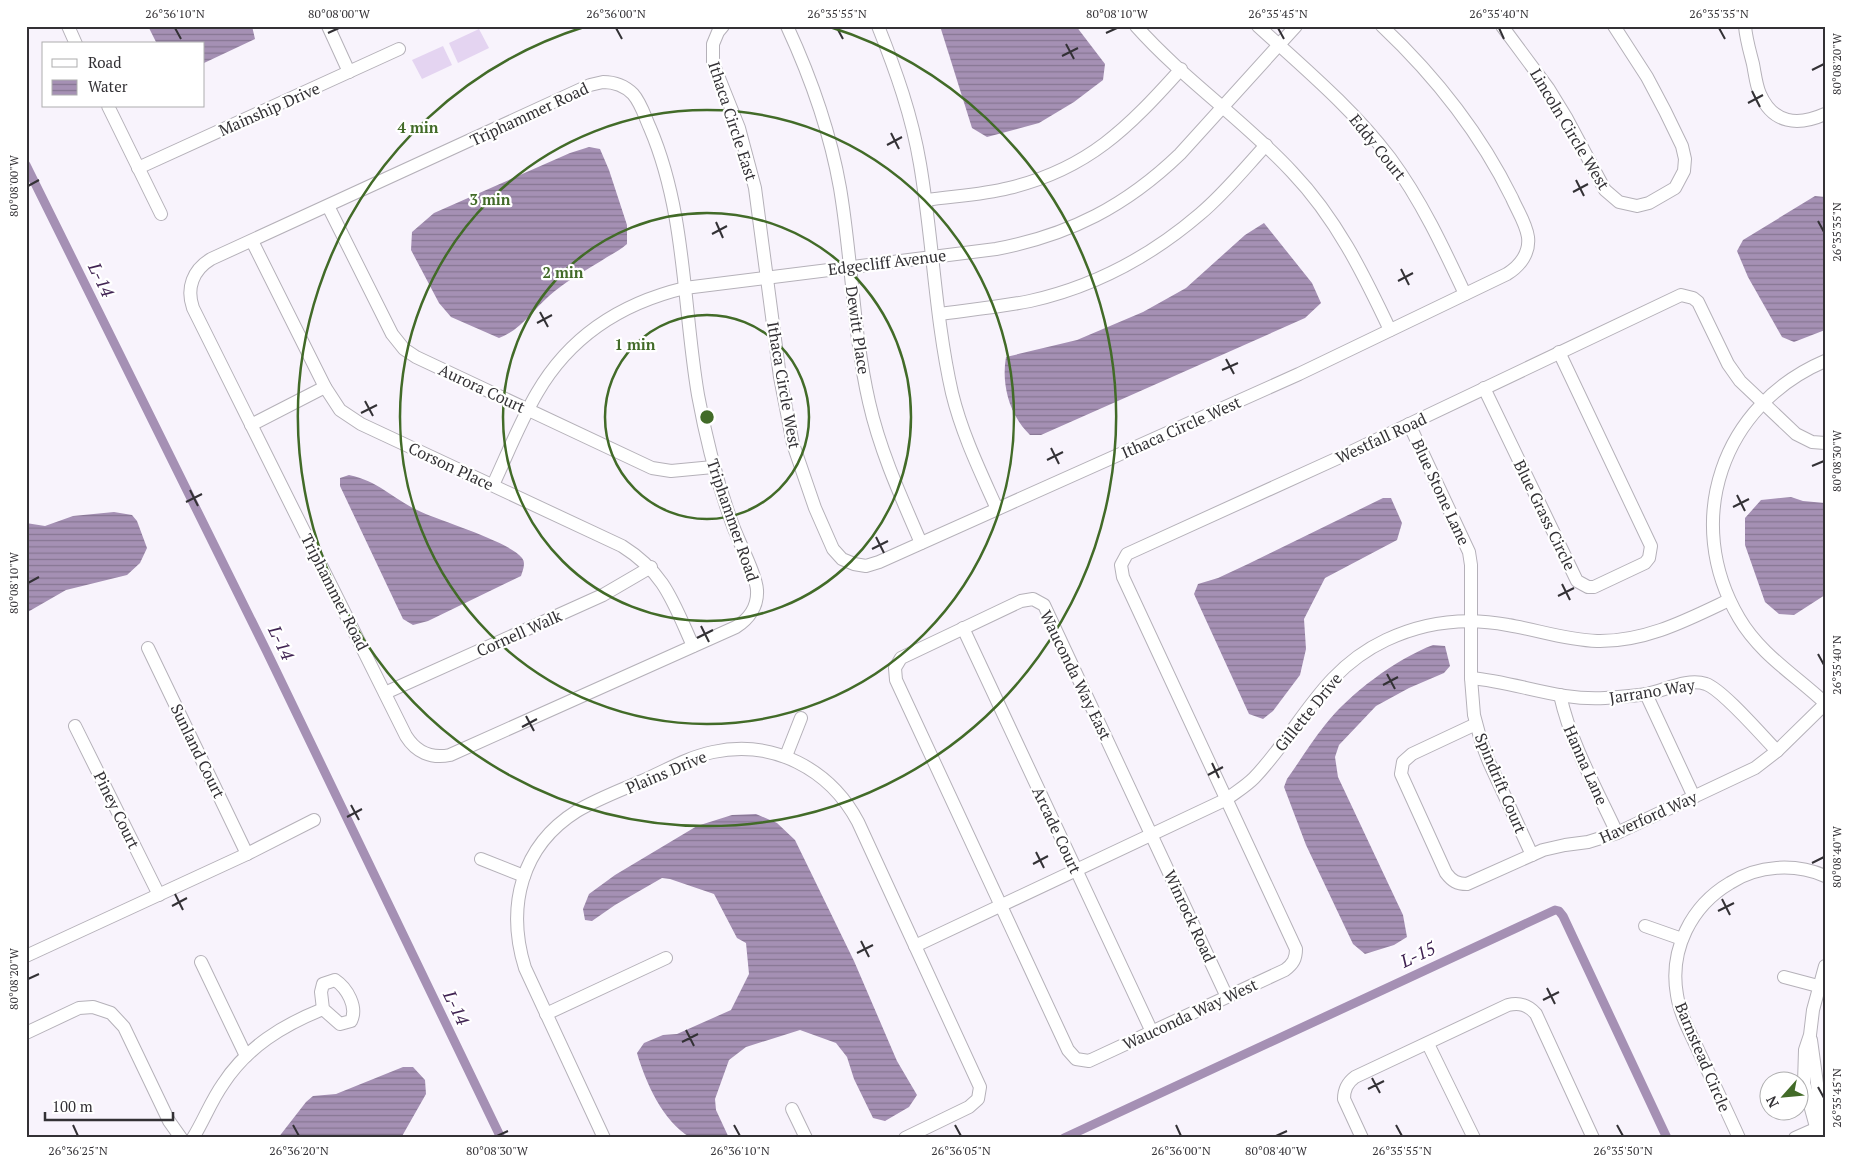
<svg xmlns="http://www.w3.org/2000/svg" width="1851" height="1164" viewBox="0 0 1851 1164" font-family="'PT Serif',serif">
	<defs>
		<pattern id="water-rules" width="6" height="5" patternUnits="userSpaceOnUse" patternTransform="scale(1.25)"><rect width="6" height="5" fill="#a590b4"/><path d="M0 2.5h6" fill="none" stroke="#877693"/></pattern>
	</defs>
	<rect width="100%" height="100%" fill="#f8f3fc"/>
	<!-- pitch -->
	<g fill="#e4d4f1">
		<polygon points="479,29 489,48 458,63 449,43"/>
		<polygon points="443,46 452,65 422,79 412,60"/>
	</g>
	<!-- water -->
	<g fill="url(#water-rules)">
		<polygon points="148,26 252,26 255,39 204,63 204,44 157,44"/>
		<polygon points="940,26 1076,26 1105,64 1103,80 1074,102 1039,123 987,137 972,128"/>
		<path d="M589 147 600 149 609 170 627 225V244C619 251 610 255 601 261 585 271 563 283 549 296 533 310 521 330 499 338L451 317 439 303 411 250 412 232 434 213 570 153Z"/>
		<polygon points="1815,196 1825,197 1825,330 1794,342 1782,337 1748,277 1737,251 1743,240"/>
		<path d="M1264 223 1312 283 1321 303 1305 318 1041 435H1030C1010 416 1001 385 1006 357L1077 340 1143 312 1186 288 1245 235Z"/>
		<path d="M349 475C378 481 392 498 417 510 439 521 509 541 522 558 526 563 523 570 521 576L428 621 413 625 403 619 340 486V478Z"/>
		<polygon points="1791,497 1803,501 1825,503 1825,595 1794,615 1779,614 1765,602 1745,545 1745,518 1761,500"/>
		<polygon points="1383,498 1391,498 1402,523 1397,540 1325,578 1304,619 1306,649 1300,675 1273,711 1263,719 1249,714 1194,594 1198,584 1218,578 1248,564"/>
		<polygon points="114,512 132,515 137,521 147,548 140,563 127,575 66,590 26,613 26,523 45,526 73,516"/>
		<path d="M1433 645 1445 646 1450 666 1444 673 1409 688 1376 706 1339 745 1335 757 1338 777 1403 915 1407 937 1394 945 1365 954 1353 944 1306 845 1284 787 1287 779C1300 761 1311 742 1325 725 1349 694 1396 659 1433 645Z"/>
		<path d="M756 814 777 823 795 840 854 961 897 1061 917 1095 909 1107 885 1121 873 1118 854 1079 847 1057 836 1043 800 1030 746 1047 729 1060 715 1099 716 1110 729 1138C720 1138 697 1140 690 1137 663 1122 645 1081 637 1053L644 1043 663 1035 677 1034 731 1010 749 974 746 943 737 938 714 894 670 879 662 878 615 905 592 921 585 920 583 909 589 894 615 875 697 826 732 815Z"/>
		<polygon points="403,1067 413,1067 425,1080 426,1094 401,1138 278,1138 306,1102 313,1096 336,1094"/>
	</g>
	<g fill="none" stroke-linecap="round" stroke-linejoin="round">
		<!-- canal -->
		<g stroke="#a590b4" stroke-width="9">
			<polyline points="26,165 266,650 501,1138"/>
			<polyline points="1064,1138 1555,910 1559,911 1563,916 1667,1138"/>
		</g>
		<!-- minor casing -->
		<g stroke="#b5b1b9" stroke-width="14">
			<g id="minor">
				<polyline points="68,26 76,44"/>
				<polyline points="328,26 349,72"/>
				<path d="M723 26 718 32 713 44V63L739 128 755 188 780 377 793 444 815 508 833 549 842 559 854 564 866 566 879 562 1299 374 1507 274C1520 266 1530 253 1528 237 1526 223 1517 210 1512 198 1480 133 1435 76 1382 26"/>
				<path d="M787 26C811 78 830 131 840 188 852 259 853 332 869 402 880 451 901 497 921 543"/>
				<path d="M878 26C896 71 912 116 920 164 933 240 935 318 952 393 962 434 980 471 997 509"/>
				<path d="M1136 26C1183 79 1244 120 1292 172 1336 218 1363 273 1390 330"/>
				<path d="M1258 26C1304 68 1352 108 1390 158 1421 200 1443 247 1465 294"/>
				<polyline points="1502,26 1548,88 1567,119 1605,190 1619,202 1637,206 1649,203 1675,188 1684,171 1685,159 1682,146 1665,111 1647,77 1614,26"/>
				<path d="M1745 26C1746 39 1750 52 1753 64 1755 74 1756 85 1760 94 1773 124 1798 126 1825 114"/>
				<path d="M603 82C614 82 625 86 633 94 641 103 645 117 650 128 686 212 683 307 698 395 706 439 717 482 732 523 738 541 756 574 757 590 758 606 749 619 736 627L450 755C431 759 416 752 406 736L193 308C186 288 193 270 211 259L590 85Z"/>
				<polyline points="108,106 161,214"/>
				<polyline points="138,168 399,49"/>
				<path d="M926 200C953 196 982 195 1009 188 1088 169 1128 128 1181 69"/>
				<polyline points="328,206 392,334 404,349 416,357 652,468 671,471 713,467"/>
				<path d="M252 241 325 387 340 410 361 424 622 546C665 573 673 602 693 646"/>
				<path d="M939 314C969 310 1000 307 1030 301 1093 287 1151 256 1200 214 1224 194 1244 169 1266 145"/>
				<path d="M1825 361C1722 405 1682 521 1739 618 1760 654 1795 675 1825 703"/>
				<polyline points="1484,388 1577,581 1588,587 1594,587 1645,563 1649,558 1651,546 1559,352"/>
				<polyline points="1409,424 1469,552 1471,565 1471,678 1474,715 1481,741 1489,762 1532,855"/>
				<polyline points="251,425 325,387"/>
				<path d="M493 485C507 455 520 422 537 393 570 336 622 303 685 288L996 249C1070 235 1126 206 1180 154L1296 26"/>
				<polyline points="963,628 1152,1032"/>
				<polyline points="148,648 247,854"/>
				<path d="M1471 678C1516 682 1559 701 1605 698 1619 697 1633 696 1647 694 1666 690 1687 678 1706 684 1723 690 1763 737 1777 751"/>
				<polyline points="385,693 603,595 651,567"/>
				<polyline points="1646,694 1694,797"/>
				<path d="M1560 695C1571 744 1596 788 1617 833"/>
				<path d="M1476 724 1412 754 1403 762 1401 774 1446 873C1452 881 1457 884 1467 884L1543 850 1565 845 1588 842 1617 833 1755 768 1777 751 1825 704"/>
				<polyline points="75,726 159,895"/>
				<polyline points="786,756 801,718"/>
				<polyline points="481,859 524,876"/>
				<polyline points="1645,926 1682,939"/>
				<path d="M915 946 1227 799C1236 792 1246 786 1254 778 1300 730 1320 671 1386 640 1424 622 1466 617 1508 625 1538 630 1566 640 1597 641 1645 642 1687 620 1729 600"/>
				<polyline points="26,956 247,854 314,820"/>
				<polyline points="201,962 246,1056"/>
				<polyline points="1784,977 1818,986"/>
				<path d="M335 980C347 988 358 1007 351 1021L340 1024 323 1009 321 992 323 984Z"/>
				<path d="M1227 997 1044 605 1033 599 1021 601 901 658 895 668 896 680 1068 1050 1076 1059 1089 1061 1285 970C1293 964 1296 959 1296 949L1123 577 1121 565 1127 554 1338 458 1681 295 1693 298 1698 302 1728 364 1740 381 1796 434 1812 442 1825 443"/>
				<polyline points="546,1014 666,958"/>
				<polyline points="26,1033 79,1008 93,1007 111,1013 124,1027 169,1121 181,1138"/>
				<polyline points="1811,1040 1819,1098 1825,1120"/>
				<polyline points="1428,1044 1474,1138"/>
				<polyline points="792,1109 806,1138"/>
				<path d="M193 1138C204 1120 211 1101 223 1084 247 1047 283 1025 323 1009"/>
				<path d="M604 1138 525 968C506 907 521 846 577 811 597 799 621 790 642 781 665 771 688 757 713 752 773 739 830 769 858 822L980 1087 978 1099 969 1107 905 1138"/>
				<path d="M1362 1138 1344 1099C1344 1089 1347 1083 1355 1077L1508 1005C1520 1002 1528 1005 1536 1014L1593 1138"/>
				<path d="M1739 1138C1726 1109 1712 1080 1699 1052 1691 1034 1680 1015 1677 995 1669 950 1691 906 1730 883 1758 865 1795 863 1825 876"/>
				<polyline points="1795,1138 1822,1126"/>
				<polyline points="1819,1138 1804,1083 1805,1050 1810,1035 1813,1010 1825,966"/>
			</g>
		</g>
		<!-- minor -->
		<use href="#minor" stroke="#fff" stroke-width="12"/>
	</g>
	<!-- ticks -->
	<path fill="none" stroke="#333135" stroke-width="2" d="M175 28 181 39M616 28 622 39M837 28 843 39M1278 28 1284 39M1499 28 1504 39M1719 28 1725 39M328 33 339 28M1106 33 1117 28M1066 44 1074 59M1062 56 1078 48M1812 70 1824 64M1752 91 1760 107M1748 103 1763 95M891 133 899 149M887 145 902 137M1576 180 1584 196M28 186 39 180M1573 192 1588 184M1818 221 1824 232M716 222 723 238M712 234 727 226M1401 269 1409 285M1398 281 1413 273M540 312 548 327M537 323 552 315M1226 359 1234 374M1222 370 1238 363M365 401 373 416M361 413 377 405M1051 448 1059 464M1047 460 1063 452M1812 466 1824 461M190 490 198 506M1737 495 1745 511M186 502 202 494M1733 507 1749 499M876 537 884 553M872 549 888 541M28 583 39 577M1562 584 1570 600M1558 596 1574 588M701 626 709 642M697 638 713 630M1818 654 1824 665M1387 674 1395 689M1383 685 1398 677M526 716 534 731M522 727 537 719M1212 763 1219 778M1208 775 1223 767M351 805 359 820M347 817 362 809M1036 852 1044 868M1812 863 1824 857M1033 864 1048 856M175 894 183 910M1722 899 1730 915M172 906 187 898M1718 911 1734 903M861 941 869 957M857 953 873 945M28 979 39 974M1547 988 1555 1004M1543 1000 1559 992M686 1030 694 1046M682 1042 698 1034M1372 1078 1380 1093M1818 1087 1824 1098M1368 1089 1384 1081M73 1125 78 1136M293 1125 299 1136M734 1125 740 1136M955 1125 961 1136M1176 1125 1181 1136M1396 1125 1402 1136M1617 1125 1623 1136M497 1136 508 1131M1276 1136 1287 1131"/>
	<!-- distance rings -->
	<g fill="none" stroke="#426b28" stroke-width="2.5">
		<circle cx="707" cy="417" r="102"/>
		<circle cx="707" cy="417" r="204"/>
		<circle cx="707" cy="417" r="307"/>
		<path d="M830 27A409 409 0 1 1 584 27"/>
	</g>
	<g text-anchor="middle" stroke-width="4.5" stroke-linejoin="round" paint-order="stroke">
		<!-- street labels -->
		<g font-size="16" fill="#333135" stroke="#fff">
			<text transform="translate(269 109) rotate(-24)" y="6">Mainship Drive</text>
			<text transform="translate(529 114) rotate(-25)" y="6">Triphammer Road</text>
			<text transform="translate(733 121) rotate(72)" y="6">Ithaca Circle East</text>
			<text transform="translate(1570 129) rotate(59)" y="6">Lincoln Circle West</text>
			<text transform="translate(1378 147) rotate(51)" y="6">Eddy Court</text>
			<text transform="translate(887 262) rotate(-7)" y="6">Edgecliff Avenue</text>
			<text transform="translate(858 330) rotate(82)" y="6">Dewitt Place</text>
			<text transform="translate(784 385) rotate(80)" y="6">Ithaca Circle West</text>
			<text transform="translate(482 388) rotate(25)" y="6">Aurora Court</text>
			<text transform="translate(1181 427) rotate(-24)" y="6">Ithaca Circle West</text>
			<text transform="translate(1381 438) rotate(-25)" y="6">Westfall Road</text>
			<text transform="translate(451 466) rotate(25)" y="6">Corson Place</text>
			<text transform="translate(1441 492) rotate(65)" y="6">Blue Stone Lane</text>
			<text transform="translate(1545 515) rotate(64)" y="6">Blue Grass Circle</text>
			<text transform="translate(733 520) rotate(71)" y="6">Triphammer Road</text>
			<text transform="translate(335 592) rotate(63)" y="6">Triphammer Road</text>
			<text transform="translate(519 633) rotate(-24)" y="6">Cornell Walk</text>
			<text transform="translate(1076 675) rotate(64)" y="6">Wauconda Way East</text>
			<text transform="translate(1652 691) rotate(-9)" y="6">Jarrano Way</text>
			<text transform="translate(1308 712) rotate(-51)" y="6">Gillette Drive</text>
			<text transform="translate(198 751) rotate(64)" y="6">Sunland Court</text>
			<text transform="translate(1586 765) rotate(66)" y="6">Hanna Lane</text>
			<text transform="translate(666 772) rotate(-23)" y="6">Plains Drive</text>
			<text transform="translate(1501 783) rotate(67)" y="6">Spindrift Court</text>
			<text transform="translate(117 810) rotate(64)" y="6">Piney Court</text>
			<text transform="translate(1648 817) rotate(-24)" y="6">Haverford Way</text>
			<text transform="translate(1057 830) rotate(65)" y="6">Arcade Court</text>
			<text transform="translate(1190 916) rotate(65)" y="6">Winrock Road</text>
			<text transform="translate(1190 1014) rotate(-25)" y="6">Wauconda Way West</text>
			<text transform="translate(1703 1057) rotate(67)" y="6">Barnstead Circle</text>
		</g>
		<!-- water labels -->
		<g font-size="18" font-style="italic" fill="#402352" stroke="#fff">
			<text transform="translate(101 280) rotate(64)" y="6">L-14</text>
			<text transform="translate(281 643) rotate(64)" y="6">L-14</text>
			<text transform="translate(1418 955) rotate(-25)" y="6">L-15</text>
			<text transform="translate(456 1008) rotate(64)" y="6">L-14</text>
		</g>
	</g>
	<circle cx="707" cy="417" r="8" fill="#426b28" stroke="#fff" stroke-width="2.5"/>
	<g font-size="15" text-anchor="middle" font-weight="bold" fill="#426b28" stroke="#fff" stroke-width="4.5" stroke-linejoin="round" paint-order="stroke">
		<text x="418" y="133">4 min</text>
		<text x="490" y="205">3 min</text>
		<text x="563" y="278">2 min</text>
		<text x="635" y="350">1 min</text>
	</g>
	<!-- border -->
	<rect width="1851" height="1164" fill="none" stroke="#ffffff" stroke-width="55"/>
	<!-- legend -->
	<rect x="42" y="42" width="162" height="65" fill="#ffffff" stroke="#adadae"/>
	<rect x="52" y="59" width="25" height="8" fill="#ffffff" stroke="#adadae"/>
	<text x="88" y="68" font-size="15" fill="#333135">Road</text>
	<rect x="52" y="80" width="25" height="15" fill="url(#water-rules)" stroke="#adadae"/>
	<text x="88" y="92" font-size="15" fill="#333135">Water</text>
	<!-- north arrow -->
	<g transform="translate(1784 1096) rotate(243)"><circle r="24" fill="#ffffff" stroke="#adadae"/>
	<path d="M0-4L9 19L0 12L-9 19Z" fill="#426b28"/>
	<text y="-8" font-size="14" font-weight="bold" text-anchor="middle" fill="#333135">N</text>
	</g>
	<!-- scale -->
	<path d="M45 1112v8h128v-8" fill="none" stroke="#333135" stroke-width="2.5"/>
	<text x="52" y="1112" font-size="15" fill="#333135" stroke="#ffffff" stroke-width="4" paint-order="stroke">100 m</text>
	<rect x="28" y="28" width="1796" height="1108" fill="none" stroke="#333135" stroke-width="2"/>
	<g font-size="12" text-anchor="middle" fill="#333135">
		<text x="175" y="18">26°36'10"N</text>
		<text x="339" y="18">80°08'00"W</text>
		<text x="616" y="18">26°36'00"N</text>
		<text x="837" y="18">26°35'55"N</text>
		<text x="1117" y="18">80°08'10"W</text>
		<text x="1278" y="18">26°35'45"N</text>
		<text x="1499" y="18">26°35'40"N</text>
		<text x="1719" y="18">26°35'35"N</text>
		<text transform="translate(1837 64) rotate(-90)" y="4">80°08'20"W</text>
		<text transform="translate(14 186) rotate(-90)" y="4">80°08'00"W</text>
		<text transform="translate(1837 232) rotate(-90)" y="4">26°35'35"N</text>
		<text transform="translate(1837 461) rotate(-90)" y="4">80°08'30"W</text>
		<text transform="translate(14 583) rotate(-90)" y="4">80°08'10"W</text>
		<text transform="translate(1837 665) rotate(-90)" y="4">26°35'40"N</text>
		<text transform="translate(1837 857) rotate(-90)" y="4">80°08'40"W</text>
		<text transform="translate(14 979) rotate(-90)" y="4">80°08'20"W</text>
		<text transform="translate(1837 1098) rotate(-90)" y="4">26°35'45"N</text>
		<text x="78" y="1155">26°36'25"N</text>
		<text x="299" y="1155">26°36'20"N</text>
		<text x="497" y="1155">80°08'30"W</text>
		<text x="740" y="1155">26°36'10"N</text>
		<text x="961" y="1155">26°36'05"N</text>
		<text x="1181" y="1155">26°36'00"N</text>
		<text x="1276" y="1155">80°08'40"W</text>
		<text x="1402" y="1155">26°35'55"N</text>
		<text x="1623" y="1155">26°35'50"N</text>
	</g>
</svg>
